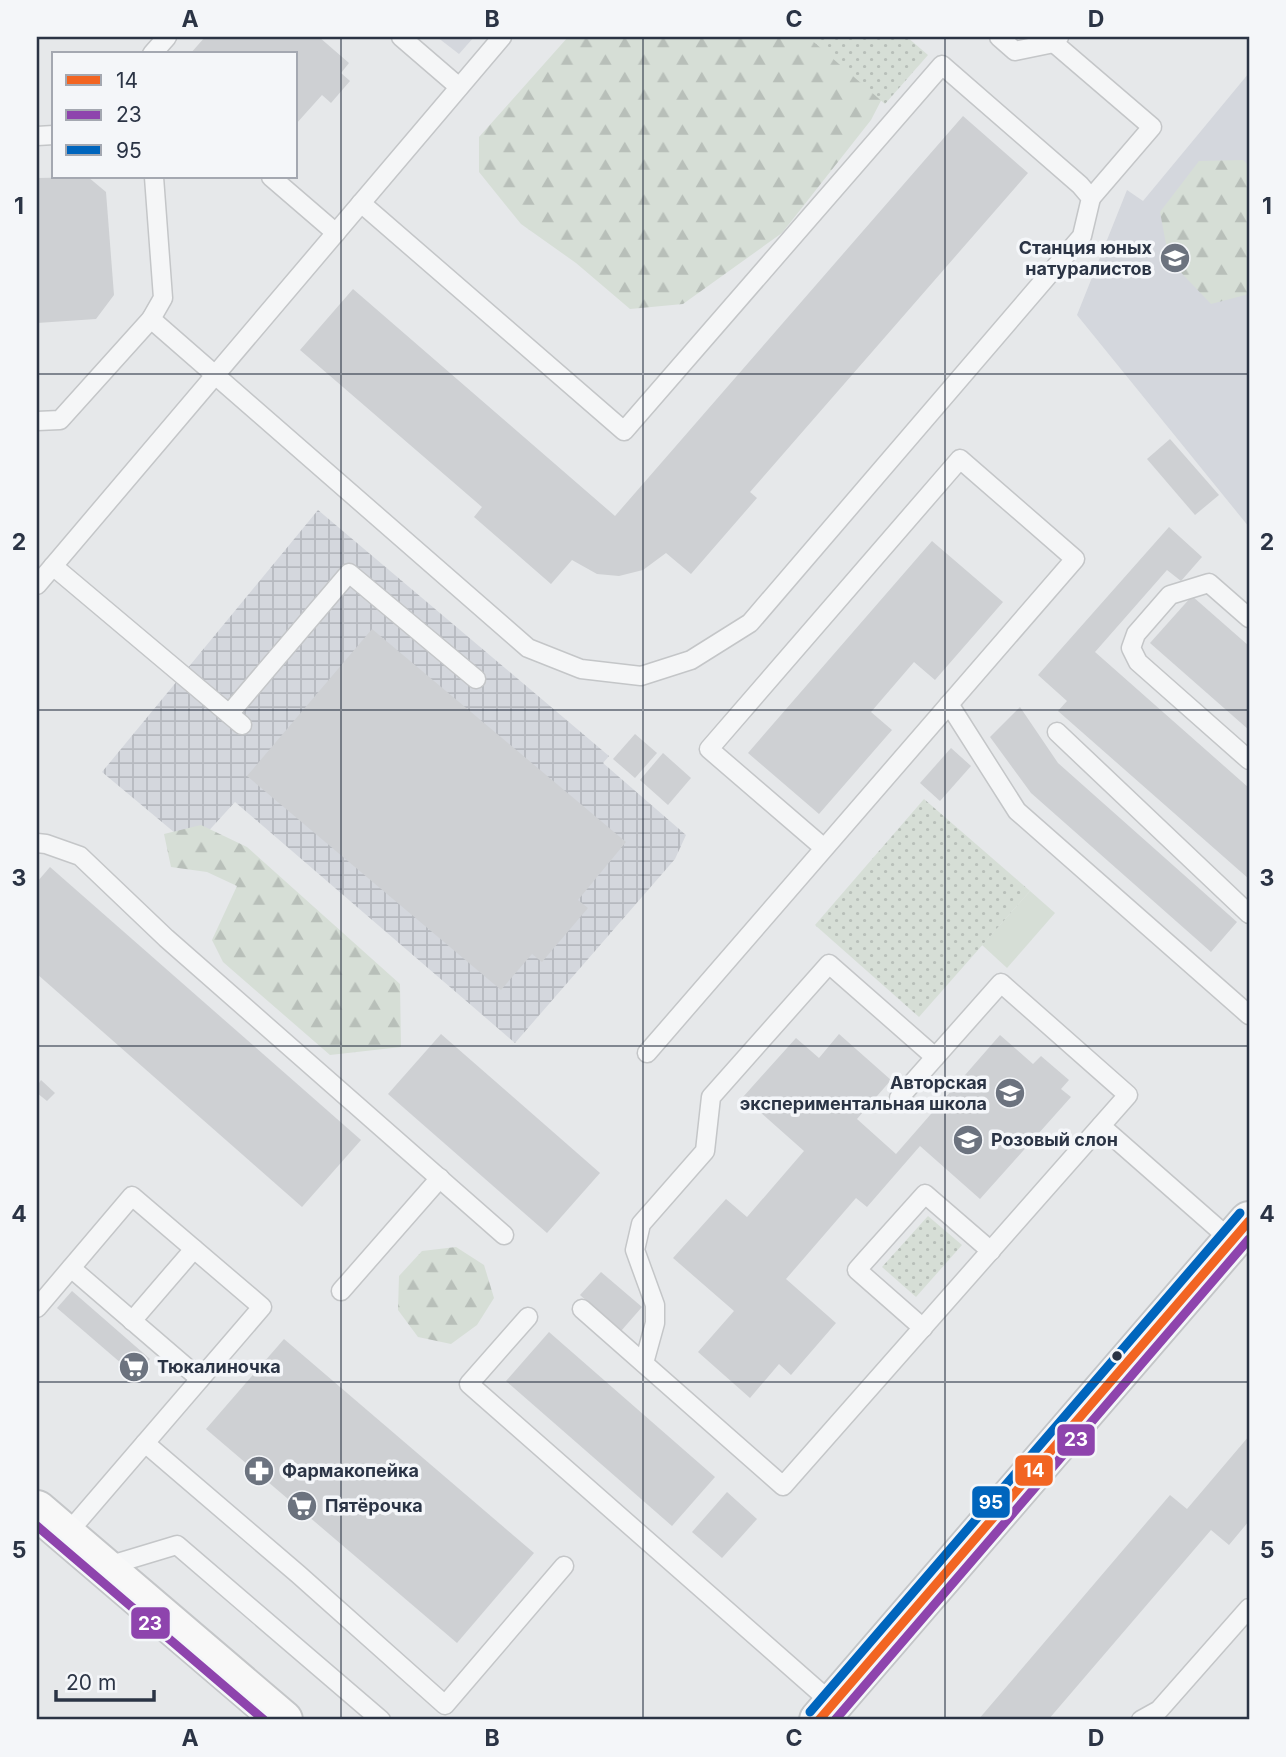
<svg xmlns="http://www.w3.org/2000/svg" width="1286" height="1757" viewBox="0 0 1286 1757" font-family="Inter,sans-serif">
	<defs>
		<pattern id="industrial-grid" width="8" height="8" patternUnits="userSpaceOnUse" patternTransform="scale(1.75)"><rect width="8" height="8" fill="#d4d7dd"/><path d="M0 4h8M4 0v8" fill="none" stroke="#b6b9bf"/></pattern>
		<pattern id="forest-firs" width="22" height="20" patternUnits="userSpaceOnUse" patternTransform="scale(1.75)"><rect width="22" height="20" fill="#d6ded6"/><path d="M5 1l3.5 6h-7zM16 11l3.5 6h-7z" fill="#b8bfb9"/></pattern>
		<pattern id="park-dots" width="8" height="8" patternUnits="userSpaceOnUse" patternTransform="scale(1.75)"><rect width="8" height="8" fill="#d6ded6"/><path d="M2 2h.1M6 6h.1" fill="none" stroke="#b8bfb9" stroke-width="1.8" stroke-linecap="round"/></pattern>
	</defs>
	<rect width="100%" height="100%" fill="#e6e8ea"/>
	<!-- built -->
	<g fill="#d4d7dd">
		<polygon points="437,37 474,37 459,54"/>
		<polygon points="1249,73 1249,527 1077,315 1127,190 1143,201"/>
	</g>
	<!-- industrial -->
	<polygon fill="url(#industrial-grid)" points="318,510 609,756 603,763 686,835 675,859 515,1043 235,802 193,848 102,772"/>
	<!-- green -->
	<polygon fill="#d6ded6" points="1030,891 1055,913 1007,968 982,945"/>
	<!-- forest -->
	<g fill="url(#forest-firs)">
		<polygon points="568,37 867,37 886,91 871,120 782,233 683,304 630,309 576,263 521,224 479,172 479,137"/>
		<polygon points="1243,160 1249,166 1249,294 1211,304 1169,260 1160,212 1199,161"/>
		<polygon points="201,825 247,847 400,984 401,1047 330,1055 223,962 212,940 237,886 207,872 171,867 164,834"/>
		<polygon points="456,1247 484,1265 494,1298 477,1325 451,1344 418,1337 398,1310 399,1276 422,1251"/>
	</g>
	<!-- park -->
	<g fill="url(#park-dots)">
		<polygon points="808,37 907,37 928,55 885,104"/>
		<polygon points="924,799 1030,891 919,1017 815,925"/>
		<polygon points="928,1216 962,1245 916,1297 882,1267"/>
	</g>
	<!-- building -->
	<g fill="#ced0d3">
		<polygon points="205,37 319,37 349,63 341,73 350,81 331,103 322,95 296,124 296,54 190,54"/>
		<polygon points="963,116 1028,173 750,492 757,498 691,574 666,553 643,570 619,576 597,574 572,560 551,584 474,517 482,507 300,350 353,289 615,516"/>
		<polygon points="88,177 106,192 114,295 96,319 37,323 37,178"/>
		<polygon points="1170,439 1219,495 1195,515 1147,459"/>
		<polygon points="1169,527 1202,557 1181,581 1167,570 1095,652 1249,788 1249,879 1058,711 1067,701 1038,675"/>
		<polygon points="932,541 1003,602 935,680 914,662 871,712 892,730 819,814 748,753"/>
		<polygon points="1192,596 1249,646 1249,730 1150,643"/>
		<polygon points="372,629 626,842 578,900 588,908 542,962 532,954 501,990 247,776"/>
		<polygon points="1020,707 1058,763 1237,922 1211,952 1031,793 990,737"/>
		<polygon points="635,734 657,753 635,778 613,759"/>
		<polygon points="951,748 971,766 940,801 920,783"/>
		<polygon points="663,753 691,778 668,805 640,780"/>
		<polygon points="50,867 361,1140 302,1207 37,974 37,882"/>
		<polygon points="441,1034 600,1173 547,1233 388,1094"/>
		<polygon points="839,1034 891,1080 857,1119 896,1154 1000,1035 1033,1064 1041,1056 1069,1080 1061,1089 1071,1097 980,1199 920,1146 867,1207 856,1198 786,1279 836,1323 791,1375 779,1364 750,1398 698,1352 734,1311 673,1258 726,1199 747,1217 804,1151 743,1097 796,1038 819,1058"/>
		<polygon points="41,1080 55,1093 47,1101 37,1093 37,1086"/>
		<polygon points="601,1272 642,1307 621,1331 580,1295"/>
		<polygon points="72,1291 150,1359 136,1376 57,1308"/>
		<polygon points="549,1332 715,1477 672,1526 506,1381"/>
		<polygon points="284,1339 534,1553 457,1643 206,1429"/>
		<polygon points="1249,1436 1249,1521 1229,1545 1211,1530 1048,1720 978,1720 1170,1495 1187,1509"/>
		<polygon points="727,1492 757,1519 722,1558 692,1532"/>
	</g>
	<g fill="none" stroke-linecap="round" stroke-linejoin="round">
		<!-- lane casing -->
		<g stroke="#c4c6c8" stroke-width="21">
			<g id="lane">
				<polyline points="401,37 459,87"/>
				<polyline points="999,37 1015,51 1054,43"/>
				<polyline points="1059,37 1054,43 1152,127 1091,198"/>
				<polyline points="152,54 167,37"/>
				<polyline points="37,136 54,135"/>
				<polyline points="271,177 336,233"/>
				<polyline points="151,319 528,648 581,669 641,676 691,660 750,623 1082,236 1091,198 1080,185 942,65 624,431 361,203"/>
				<polyline points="37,421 60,420 151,319 163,298 154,177"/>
				<polyline points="53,566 242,725"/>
				<polyline points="37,585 502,37"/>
				<polyline points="1249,618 1209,583 1170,595 1136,634 1131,648 1138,662 1249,760"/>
				<polyline points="949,704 1017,811 1249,1015"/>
				<polyline points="229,714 349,573 476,679"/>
				<polyline points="1057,732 1249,914"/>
				<polyline points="37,843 46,844 80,856 166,938 504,1235"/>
				<polyline points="647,1053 1075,559 960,459 709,749 824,848"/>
				<polyline points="1101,1126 1232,1241"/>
				<polyline points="71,1268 200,1379"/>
				<polyline points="341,1291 440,1178"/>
				<polyline points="37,1308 132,1196 262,1307 66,1535"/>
				<polyline points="582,1309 783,1486 1128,1095 1001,983 899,1098"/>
				<polyline points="528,1317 469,1384 833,1704"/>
				<polyline points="132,1321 194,1249"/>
				<polyline points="923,1328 857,1270 864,1262 925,1194 991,1251"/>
				<polyline points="644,1363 655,1323 655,1305 635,1250 641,1224 705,1151 711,1097 829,964 935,1057"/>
				<polyline points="145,1443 298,1574 445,1705 564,1566"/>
				<polyline points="104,1567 177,1545 381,1720"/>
				<polyline points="1141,1720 1159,1710 1249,1608"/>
			</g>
		</g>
		<!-- secondary casing -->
		<g stroke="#c4c6c8" stroke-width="42">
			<g id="secondary">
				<polyline points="37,1510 283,1720"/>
				<polyline points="819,1720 1249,1221"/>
			</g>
		</g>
		<!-- lane -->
		<use href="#lane" stroke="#f5f6f7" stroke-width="18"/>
		<!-- secondary -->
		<use href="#secondary" stroke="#f8f8f8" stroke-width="38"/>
		<!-- bus-1 casing -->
		<g stroke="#f4f6f9" stroke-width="14">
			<polyline id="bus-1" points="819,1720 1249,1221"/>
		</g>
		<!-- bus-2 casing -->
		<g stroke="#f4f6f9" stroke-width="14">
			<g id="bus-2">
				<polyline points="37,1526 264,1720"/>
				<polyline points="835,1720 1249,1239"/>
			</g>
		</g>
		<!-- bus-3 casing -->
		<g stroke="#f4f6f9" stroke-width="14">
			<polyline id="bus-3" points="810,1712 1240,1213"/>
		</g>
		<!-- bus-1 -->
		<use href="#bus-1" stroke="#f26522" stroke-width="9"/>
		<!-- bus-2 -->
		<use href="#bus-2" stroke="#8e44ad" stroke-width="9"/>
		<!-- bus-3 -->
		<use href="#bus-3" stroke="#0065bd" stroke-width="9"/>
	</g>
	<!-- grid -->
	<path fill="none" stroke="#2b3445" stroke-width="2" stroke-opacity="0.55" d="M341 37V1720M643 37V1720M945 37V1720M37 374H1249M37 710H1249M37 1046H1249M37 1382H1249"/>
	<!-- icons -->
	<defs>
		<g id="school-disc" transform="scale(1.575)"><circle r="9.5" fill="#6c737f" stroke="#f4f6f9"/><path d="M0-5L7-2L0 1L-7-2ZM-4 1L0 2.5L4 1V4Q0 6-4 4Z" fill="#fff"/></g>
		<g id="supermarket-disc" transform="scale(1.575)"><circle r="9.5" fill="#6c737f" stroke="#f4f6f9"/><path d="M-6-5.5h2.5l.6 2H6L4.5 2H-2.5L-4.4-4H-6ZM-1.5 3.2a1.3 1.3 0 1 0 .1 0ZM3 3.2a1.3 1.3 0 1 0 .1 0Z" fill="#fff"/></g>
		<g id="pharmacy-disc" transform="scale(1.575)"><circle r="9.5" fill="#6c737f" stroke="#f4f6f9"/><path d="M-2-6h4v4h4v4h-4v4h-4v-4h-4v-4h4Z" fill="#fff"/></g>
	</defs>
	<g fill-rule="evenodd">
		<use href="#school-disc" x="1175" y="258"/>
		<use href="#school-disc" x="1010" y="1093"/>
		<use href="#school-disc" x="968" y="1140"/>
		<use href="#supermarket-disc" x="134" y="1367"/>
		<use href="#pharmacy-disc" x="259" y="1471"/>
		<use href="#supermarket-disc" x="302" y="1506"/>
	</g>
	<!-- markers -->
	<circle fill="#2b3445" stroke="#f4f6f9" stroke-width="2.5" cx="1117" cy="1356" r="6"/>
	<g text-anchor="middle" stroke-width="7" stroke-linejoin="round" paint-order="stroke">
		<!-- poi labels -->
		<g font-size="18" font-weight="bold" fill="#2b3445" stroke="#f4f6f9" text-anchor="start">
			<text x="1152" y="254" text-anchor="end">Станция юных<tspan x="1152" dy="21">натуралистов</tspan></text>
			<text x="987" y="1089" text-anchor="end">Авторская<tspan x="987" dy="21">экспериментальная школа</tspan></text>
			<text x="991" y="1146">Розовый слон</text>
			<text x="157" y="1373">Тюкалиночка</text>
			<text x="282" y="1477">Фармакопейка</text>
			<text x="325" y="1512">Пятёрочка</text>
		</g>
	</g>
	<g stroke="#f4f6f9" stroke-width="2.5">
		<rect x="1056" y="1423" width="40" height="34" rx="7" fill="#8e44ad"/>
		<rect x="1014" y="1454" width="40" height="33" rx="7" fill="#f26522"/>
		<rect x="971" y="1485" width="40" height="34" rx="7" fill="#0065bd"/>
		<rect x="130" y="1606" width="41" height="34" rx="7" fill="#8e44ad"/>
	</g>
	<g font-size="19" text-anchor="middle" font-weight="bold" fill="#fff">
		<text x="1076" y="1446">23</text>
		<text x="1034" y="1477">14</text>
		<text x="991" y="1509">95</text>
		<text x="150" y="1630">23</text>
	</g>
	<!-- border -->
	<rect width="1286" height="1757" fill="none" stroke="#f4f6f9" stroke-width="77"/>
	<!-- legend -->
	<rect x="52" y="52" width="245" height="126" fill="#f4f6f9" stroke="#a4a8b1" stroke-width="2"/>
	<rect x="66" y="75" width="35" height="10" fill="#f26522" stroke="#a4a8b1" stroke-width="2"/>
	<text x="116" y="88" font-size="21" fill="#2b3445">14</text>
	<rect x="66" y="110" width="35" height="10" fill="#8e44ad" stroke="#a4a8b1" stroke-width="2"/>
	<text x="116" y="122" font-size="21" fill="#2b3445">23</text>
	<rect x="66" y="145" width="35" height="10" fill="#0065bd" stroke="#a4a8b1" stroke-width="2"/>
	<text x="116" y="158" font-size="21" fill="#2b3445">95</text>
	<!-- scale -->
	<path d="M56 1690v10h98v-10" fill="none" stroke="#2b3445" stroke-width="3.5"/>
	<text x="66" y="1690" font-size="21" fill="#2b3445" stroke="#f4f6f9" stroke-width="5" paint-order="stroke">20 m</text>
	<rect x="38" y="38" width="1210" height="1680" fill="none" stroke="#2b3445" stroke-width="2.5"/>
	<g font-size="23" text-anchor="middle" font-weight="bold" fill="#2b3445">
		<text x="190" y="27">A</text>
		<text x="492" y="27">B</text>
		<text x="794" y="27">C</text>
		<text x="1096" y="27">D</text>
		<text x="19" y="214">1</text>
		<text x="1267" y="214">1</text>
		<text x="19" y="550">2</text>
		<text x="1267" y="550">2</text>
		<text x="19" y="886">3</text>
		<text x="1267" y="886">3</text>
		<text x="19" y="1222">4</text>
		<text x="1267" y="1222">4</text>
		<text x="19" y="1558">5</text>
		<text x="1267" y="1558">5</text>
		<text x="190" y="1746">A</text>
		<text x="492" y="1746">B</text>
		<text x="794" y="1746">C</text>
		<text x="1096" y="1746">D</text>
	</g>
</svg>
